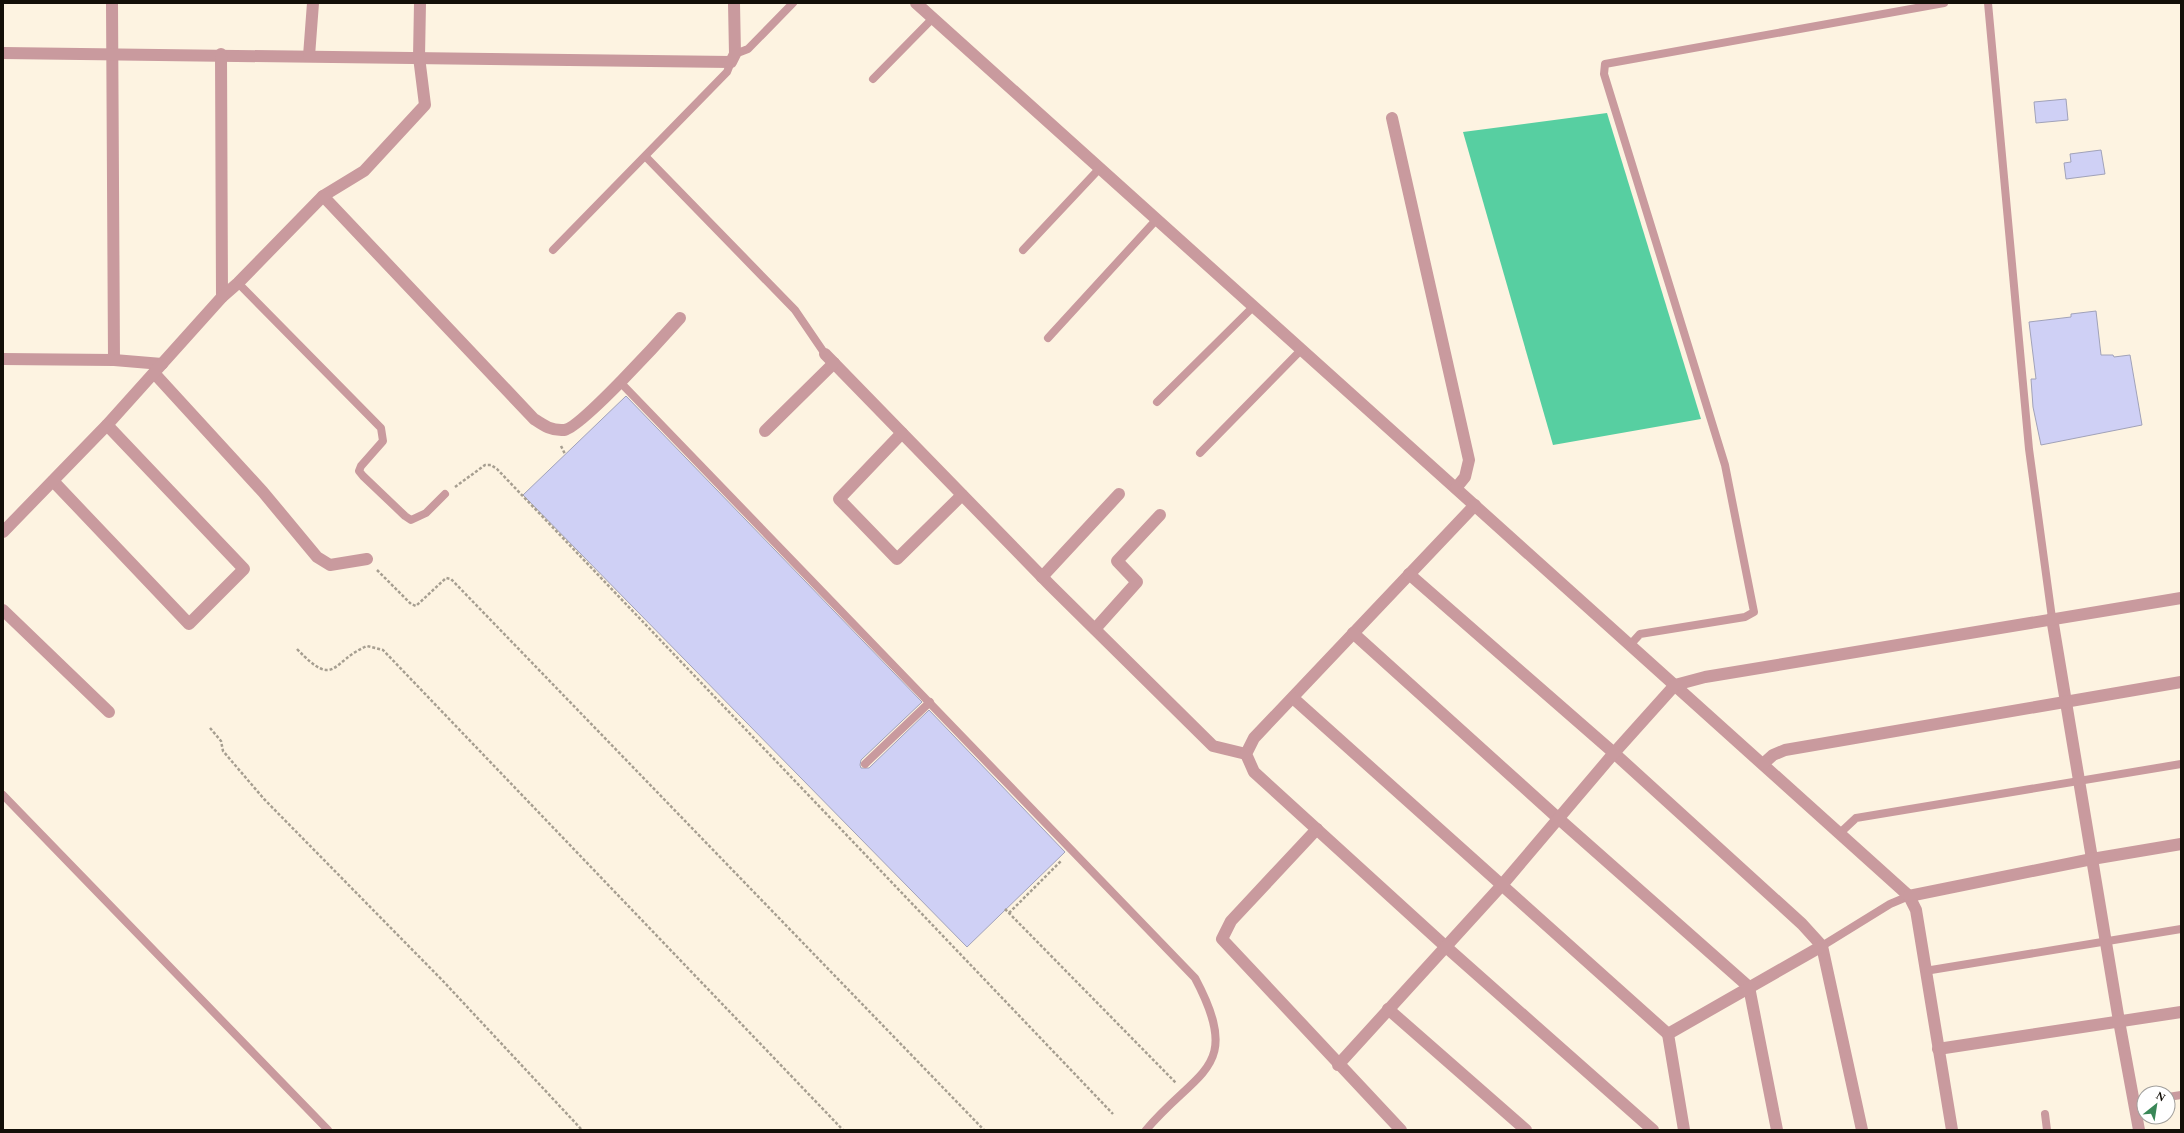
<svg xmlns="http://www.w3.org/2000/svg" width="2184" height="1133" viewBox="0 0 2184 1133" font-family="Spectral,serif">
	<rect width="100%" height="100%" fill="#fdf3e1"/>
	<!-- forest -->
	<polygon fill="#57cfa1" points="1607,113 1701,419 1553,445 1463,132"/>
	<!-- building -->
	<g fill="#cfd0f5" stroke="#a1a2b9">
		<polygon points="2066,99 2068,120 2036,123 2034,102"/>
		<polygon points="2101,150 2105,174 2066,179 2064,163 2071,162 2070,154"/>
		<polygon points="2096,311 2101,355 2113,355 2114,357 2130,355 2142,425 2041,445 2033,407 2031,379 2036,379 2029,322 2071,317 2071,314"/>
		<polygon points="626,396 922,702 861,760 860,765 861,768 869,768 929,710 1065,852 967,947 523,495"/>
	</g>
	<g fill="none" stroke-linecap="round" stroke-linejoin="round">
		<!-- path -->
		<g stroke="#a69e90" stroke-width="2.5" stroke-dasharray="3 2" stroke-linecap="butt">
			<polyline points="561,446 565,454"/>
			<polyline points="455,487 485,465 491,465 497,469 1113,1114"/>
			<polyline points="377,570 411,604 416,606 446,578 451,579 984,1130"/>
			<path d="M297 649C336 690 331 661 367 646L383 650 843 1130"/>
			<polyline points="210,728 221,741 223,751 264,799 443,981 582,1130"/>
			<polyline points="1005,909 1176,1083"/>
			<polyline points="1009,913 1062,860"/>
		</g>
		<!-- lane -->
		<g stroke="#c99a9e" stroke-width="8">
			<polyline points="1988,3 2029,449 2052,618"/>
			<polyline points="735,54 748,49 793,3"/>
			<polyline points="873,79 933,18"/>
			<polyline points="646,157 795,310 825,354"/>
			<polyline points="553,250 727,72 731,62"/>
			<polyline points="1023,250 1100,168"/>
			<polyline points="238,283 381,428 383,441 361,466 359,471 363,476 405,516 411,520 426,513 445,494"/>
			<polyline points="1048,338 1157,219"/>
			<path d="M620 382 1195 978C1244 1070 1197 1069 1146 1130"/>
			<polyline points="1157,402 1254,306"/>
			<polyline points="1200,453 1302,349"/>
			<polyline points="1630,645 1640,634 1745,617 1754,612 1725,465 1604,74 1605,64 1944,3"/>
			<polyline points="865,764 930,702"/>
			<polyline points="3,795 328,1130"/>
			<polyline points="1840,833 1856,818 2181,764"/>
			<polyline points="1822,946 1890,904 1909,896"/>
			<polyline points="1925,971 2181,929"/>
			<polyline points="2168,1097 2181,1095"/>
			<polyline points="2135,1102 2144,1101"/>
			<polyline points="2045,1114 2047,1130"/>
		</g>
		<!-- street -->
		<g stroke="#c99a9e" stroke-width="12">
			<polyline points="112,3 114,360"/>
			<polyline points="916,3 1909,896 1916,910 1952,1130"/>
			<polyline points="3,53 731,62 735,54 734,3"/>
			<polyline points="221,54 222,297"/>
			<polyline points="309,56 313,3"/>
			<polyline points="1392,118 1469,460 1465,477 1456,488"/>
			<path d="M323 196 534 419C543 425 551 431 564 430 580 429 664 336 680 318"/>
			<polyline points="825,354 1050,585 1213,746 1246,754"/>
			<polyline points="3,359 114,360 162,364"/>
			<polyline points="154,373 263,492 317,557 330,565 367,559"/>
			<polyline points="765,431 834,363"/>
			<polyline points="902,433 839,499 897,559 962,495"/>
			<polyline points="53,481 189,624 244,569 107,425"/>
			<polyline points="1475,505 1254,738 1246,754 1254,772 1445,946 1653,1130"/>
			<polyline points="3,532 107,425 222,297 238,283 323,196 364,171 425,105 419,57 420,3"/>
			<polyline points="1409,574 1614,753 1802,924 1822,946 1862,1130"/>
			<polyline points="1042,577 1119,494"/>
			<polyline points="3,610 109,712"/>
			<polyline points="2052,618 2119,1021 2139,1130"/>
			<polyline points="1095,629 1137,582 1117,561 1160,515"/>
			<polyline points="1353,633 1559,819 1749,987 1777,1130"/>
			<polyline points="1293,698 1668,1034"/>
			<polyline points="1763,764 1773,755 1785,750 2181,682"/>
			<polyline points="1317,829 1231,921 1222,939 1401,1130"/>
			<polyline points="1909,896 2092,859 2181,844"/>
			<polyline points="1388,1009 1526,1130"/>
			<polyline points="1938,1049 2181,1012"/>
			<polyline points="1338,1065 1502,885 1614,753 1675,685 1705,677 2181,598"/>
			<polyline points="1684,1130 1668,1034 1822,946"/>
		</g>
	</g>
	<!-- border -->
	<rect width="2184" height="1133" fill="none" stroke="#130f08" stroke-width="8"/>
	<!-- north arrow -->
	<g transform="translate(2156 1105) rotate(30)"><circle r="19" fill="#ffffff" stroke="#a19f9c"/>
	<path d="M0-3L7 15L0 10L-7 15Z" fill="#398757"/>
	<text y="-6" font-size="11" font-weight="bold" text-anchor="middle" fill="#130f08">N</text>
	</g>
</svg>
